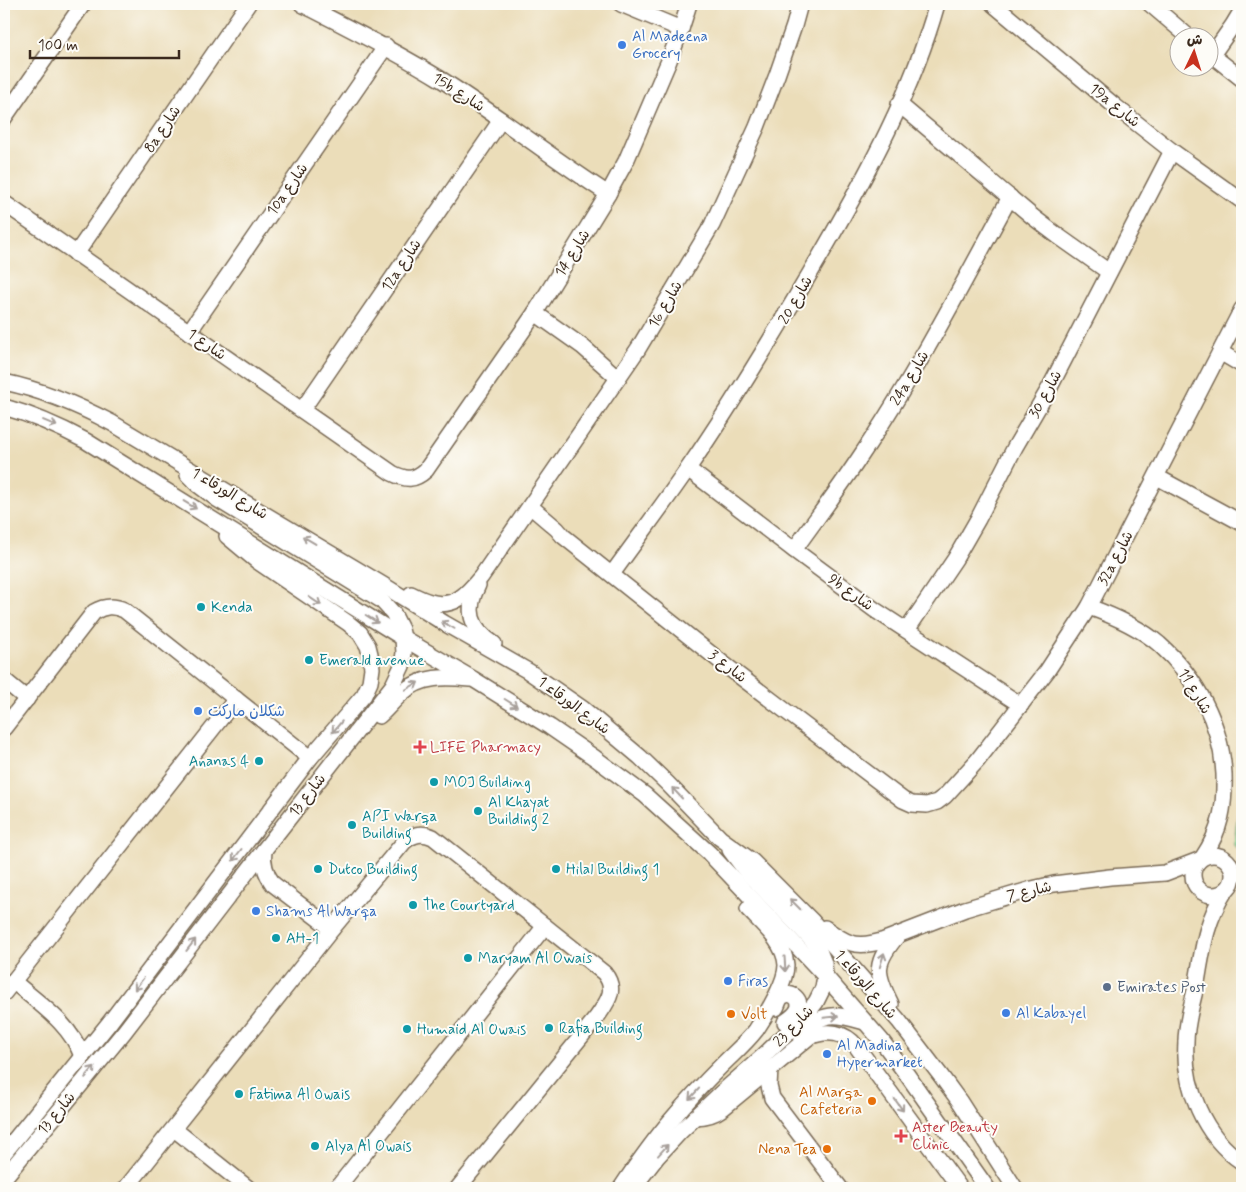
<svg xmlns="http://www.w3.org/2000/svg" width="1246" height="1192" viewBox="0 0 1246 1192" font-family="Mynerve,'Playpen Sans Arabic',sans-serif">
	<rect width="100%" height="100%" fill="#fdfcf7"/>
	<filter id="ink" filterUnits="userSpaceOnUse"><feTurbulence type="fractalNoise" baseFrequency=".02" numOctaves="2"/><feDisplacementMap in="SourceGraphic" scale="10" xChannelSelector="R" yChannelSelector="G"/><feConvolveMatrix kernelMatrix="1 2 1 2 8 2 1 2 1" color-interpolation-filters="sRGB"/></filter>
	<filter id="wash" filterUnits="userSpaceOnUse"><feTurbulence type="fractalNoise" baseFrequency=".0096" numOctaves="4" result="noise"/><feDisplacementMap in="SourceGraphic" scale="20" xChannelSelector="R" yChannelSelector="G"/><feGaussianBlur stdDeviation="1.12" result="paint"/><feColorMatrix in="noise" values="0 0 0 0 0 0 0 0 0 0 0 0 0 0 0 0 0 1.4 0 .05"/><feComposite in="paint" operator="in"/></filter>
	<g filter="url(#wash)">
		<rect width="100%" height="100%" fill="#ebddb9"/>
		<!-- green -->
		<polygon fill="#7bd093" stroke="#5b7d58" points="1239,801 1242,801 1242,854 1234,844"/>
	</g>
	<g filter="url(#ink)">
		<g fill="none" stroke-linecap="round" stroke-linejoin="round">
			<!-- minor casing -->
			<g stroke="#796954" stroke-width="18">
				<g id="minor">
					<path d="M302 4C349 28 397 52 442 80 499 116 552 158 608 194"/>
					<polyline points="621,4 681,29"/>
					<polyline points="993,4 1116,107 1172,151 1242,201"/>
					<polyline points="1150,4 1190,38"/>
					<polyline points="1208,52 1242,79"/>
					<polyline points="1212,55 1233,25 1242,10"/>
					<polyline points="899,104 1033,217 1058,236 1109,272"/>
					<polyline points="4,118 83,4"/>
					<path d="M4 203 392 473C406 480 414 481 426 470L535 313 608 194 626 161 668 63 681 29 689 4"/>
					<polyline points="76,254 248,4"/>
					<polyline points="535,313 583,347 618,378"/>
					<polyline points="189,332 386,46"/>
					<polyline points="1220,352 1242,365"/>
					<path d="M4 382C42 390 78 405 112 423L383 585 444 623 528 671 583 709 640 757 668 784 720 838 752 861 811 920 899 1021 941 1076 960 1102 1015 1188"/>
					<path d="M4 407C33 415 60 427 86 441L403 638 473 679 550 727 595 758 645 795 709 853 825 976 881 1040 908 1076 987 1188"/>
					<polyline points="302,410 501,120"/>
					<polyline points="688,469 794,550 875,610 1021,705"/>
					<polyline points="1157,477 1242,523"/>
					<polyline points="530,506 557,529 563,536 725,665 903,800 912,804 927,805 937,802 945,796 977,761 1047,671 1089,607 1242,309"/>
					<path d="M794 550C816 519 839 489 860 457 916 374 962 285 1010 197"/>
					<path d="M612 574C637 539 663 505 687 470 736 399 780 325 823 251 868 173 913 90 937 4"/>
					<path d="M478 585C465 610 470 628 494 644"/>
					<path d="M411 594C417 597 423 600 430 602 454 609 467 594 481 577L638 349 712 225 757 127 777 75 794 26 800 4"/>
					<path d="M1089 607C1114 616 1139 627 1159 644 1197 678 1221 723 1224 774 1225 806 1221 830 1203 857"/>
					<polyline points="907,630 955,559 978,519 1015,447 1050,387 1172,151"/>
					<polyline points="4,680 27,699"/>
					<path d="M379 716C387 709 394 700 402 693 422 675 446 677 470 679"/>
					<path d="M4 728 94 612C104 606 113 605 124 610L310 758"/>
					<path d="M264 850C262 863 265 873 273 884L332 929"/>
					<circle cx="1213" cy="875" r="20"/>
					<path d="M1225 891C1206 921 1203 947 1197 982 1193 1001 1186 1022 1186 1042 1183 1086 1204 1137 1242 1162"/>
					<path d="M825 928C846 943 855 949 882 941L965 909 1032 889 1054 884 1110 877 1165 873 1199 860"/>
					<path d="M13 981C39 1004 70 1023 82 1056"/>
					<polyline points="4,993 236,699"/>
					<path d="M891 1004C875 972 874 963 898 935"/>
					<path d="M776 1008C778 1004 779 999 782 997 791 989 804 1001 797 1011 795 1015 789 1019 785 1022"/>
					<path d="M798 1032C827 1012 832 1013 865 1022"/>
					<polyline points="770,1069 769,1086 772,1098 840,1188"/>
					<path d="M695 1117C706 1117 715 1114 723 1108L809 1037C827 1029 845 1032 857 1047L960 1188"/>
					<polyline points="174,1129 248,1188"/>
					<polyline points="4,1153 110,1022 310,758 364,695 370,682 372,668 370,654 368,646 360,633 348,623 257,561 227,536"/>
					<polyline points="4,1178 124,1032 264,850 393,685 402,666 404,653 403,638 401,629 393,613 381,600 217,499 197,484 188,475"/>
					<path d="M126 1188 332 929 404 842C413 834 422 832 433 837L604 973C618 990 607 1002 597 1017L458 1188"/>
					<polyline points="337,1188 545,926"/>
					<path d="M621 1188C637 1164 654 1140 673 1118 688 1100 705 1082 722 1065 734 1053 746 1043 756 1030 764 1018 771 1006 777 994 782 984 786 975 786 965 785 943 762 924 748 909"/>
					<polyline points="633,1188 657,1157 681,1131 720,1094 761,1058 805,1016 816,1002 823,988 825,976 824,963 818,948 807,935 745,870 730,850"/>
				</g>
			</g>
			<!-- minor -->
			<use href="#minor" stroke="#fff" stroke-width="15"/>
		</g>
		<!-- one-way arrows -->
		<defs><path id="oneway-shaft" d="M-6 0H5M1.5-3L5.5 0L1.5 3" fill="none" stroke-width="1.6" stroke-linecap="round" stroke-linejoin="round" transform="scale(1.25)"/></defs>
		<g stroke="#a79f9a">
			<use href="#oneway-shaft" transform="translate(50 423) rotate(23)"/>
			<use href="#oneway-shaft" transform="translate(190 505) rotate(31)"/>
			<use href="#oneway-shaft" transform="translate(309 540) rotate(-149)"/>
			<use href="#oneway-shaft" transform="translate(315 601) rotate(34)"/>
			<use href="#oneway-shaft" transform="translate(372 619) rotate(32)"/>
			<use href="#oneway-shaft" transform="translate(448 625) rotate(-150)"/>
			<use href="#oneway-shaft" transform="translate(412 686) rotate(-30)"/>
			<use href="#oneway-shaft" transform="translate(511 703) rotate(32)"/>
			<use href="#oneway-shaft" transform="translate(337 727) rotate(130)"/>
			<use href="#oneway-shaft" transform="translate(677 793) rotate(-133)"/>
			<use href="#oneway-shaft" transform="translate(237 855) rotate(127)"/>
			<use href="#oneway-shaft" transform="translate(795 904) rotate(-135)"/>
			<use href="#oneway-shaft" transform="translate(191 945) rotate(-52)"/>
			<use href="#oneway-shaft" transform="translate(882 960) rotate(-73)"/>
			<use href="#oneway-shaft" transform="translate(785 964) rotate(86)"/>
			<use href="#oneway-shaft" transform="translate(139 984) rotate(127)"/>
			<use href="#oneway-shaft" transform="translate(831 1017) rotate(-6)"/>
			<use href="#oneway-shaft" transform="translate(90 1072) rotate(-50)"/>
			<use href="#oneway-shaft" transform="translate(694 1094) rotate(133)"/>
			<use href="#oneway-shaft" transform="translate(899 1105) rotate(54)"/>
			<use href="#oneway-shaft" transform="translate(663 1150) rotate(-48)"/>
		</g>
	</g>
	<!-- markers -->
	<g fill="#3f7fe0" stroke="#fdfcf7" stroke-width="2">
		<circle cx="622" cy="45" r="5"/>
		<circle cx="198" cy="711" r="5"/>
		<circle cx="256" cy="911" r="5"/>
		<circle cx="728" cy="981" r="5"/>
		<circle cx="1006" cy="1013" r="5"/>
		<circle cx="827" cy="1054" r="5"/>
	</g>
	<g fill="#0f9aa8" stroke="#fdfcf7" stroke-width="2">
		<circle cx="201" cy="607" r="5"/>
		<circle cx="309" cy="660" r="5"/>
		<circle cx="259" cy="761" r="5"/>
		<circle cx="434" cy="782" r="5"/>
		<circle cx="478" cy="811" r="5"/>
		<circle cx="352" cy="825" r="5"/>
		<circle cx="318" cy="869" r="5"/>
		<circle cx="556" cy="869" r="5"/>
		<circle cx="413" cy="905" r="5"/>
		<circle cx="276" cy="938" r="5"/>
		<circle cx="468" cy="958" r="5"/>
		<circle cx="549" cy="1028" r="5"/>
		<circle cx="407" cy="1029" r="5"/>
		<circle cx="239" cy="1094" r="5"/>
		<circle cx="315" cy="1146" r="5"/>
	</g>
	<g fill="#e0444e" stroke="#fdfcf7" stroke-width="2">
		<path d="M417.5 739.5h5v5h5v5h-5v5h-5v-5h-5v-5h5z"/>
		<path d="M898.5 1128.5h5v5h5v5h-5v5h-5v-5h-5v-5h5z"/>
	</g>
	<circle fill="#5c6f8a" stroke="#fdfcf7" stroke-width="2" cx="1107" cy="987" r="5"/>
	<g fill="#e8710a" stroke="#fdfcf7" stroke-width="2">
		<circle cx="731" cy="1014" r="5"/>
		<circle cx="872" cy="1101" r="5"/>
		<circle cx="827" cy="1149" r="5"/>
	</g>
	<g text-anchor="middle" stroke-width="4" stroke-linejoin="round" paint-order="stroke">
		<!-- shop labels -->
		<g font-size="15" fill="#366cbe" stroke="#fdfcf7" text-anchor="start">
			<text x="632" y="41">Al Madeena<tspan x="632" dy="17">Grocery</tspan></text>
			<text x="208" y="716">شكلان ماركت</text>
			<text x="266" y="916">Shams Al Warqa</text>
			<text x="738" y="986">Firas</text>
			<text x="1016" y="1018">Al Kabayel</text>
			<text x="837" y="1050">Al Madina<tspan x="837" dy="17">Hypermarket</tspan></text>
		</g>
		<!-- street labels -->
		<g font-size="15" fill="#3b2a1e" stroke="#fdfcf7">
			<text transform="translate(459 92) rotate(33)" y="5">15b شارع</text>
			<text transform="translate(1115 105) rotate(39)" y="5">19a شارع</text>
			<text transform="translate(162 129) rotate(-56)" y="5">8a شارع</text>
			<text transform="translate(287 189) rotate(-55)" y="5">10a شارع</text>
			<text transform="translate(572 253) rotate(-58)" y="5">شارع 14</text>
			<text transform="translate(401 265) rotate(-56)" y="5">12a شارع</text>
			<text transform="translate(795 300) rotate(-60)" y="5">شارع 20</text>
			<text transform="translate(665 304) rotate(-59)" y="5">شارع 16</text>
			<text transform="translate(207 344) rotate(35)" y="5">شارع 1</text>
			<text transform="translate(909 378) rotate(-59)" y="5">24a شارع</text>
			<text transform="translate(1045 394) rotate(-61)" y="5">شارع 30</text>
			<text transform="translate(230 493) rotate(31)" y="5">شارع الورقاء 1</text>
			<text transform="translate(1115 558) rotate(-62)" y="5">32a شارع</text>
			<text transform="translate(851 592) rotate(36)" y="5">9b شارع</text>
			<text transform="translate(728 666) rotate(38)" y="5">شارع 3</text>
			<text transform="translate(1195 691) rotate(59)" y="5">شارع 11</text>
			<text transform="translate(574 705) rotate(37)" y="5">شارع الورقاء 1</text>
			<text transform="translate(307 795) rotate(-52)" y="5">شارع 13</text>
			<text transform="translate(1029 891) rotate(-13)" y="5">شارع 7</text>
			<text transform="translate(866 984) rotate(49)" y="5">شارع الورقاء 1</text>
			<text transform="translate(793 1026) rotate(-46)" y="5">شارع 23</text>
			<text transform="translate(56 1113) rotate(-50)" y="5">شارع 13</text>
		</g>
		<!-- culture labels -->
		<g font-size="15" fill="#0d838f" stroke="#fdfcf7" text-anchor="start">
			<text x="211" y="612">Kenda</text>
			<text x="319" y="665">Emerald avenue</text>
			<text x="249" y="766" text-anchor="end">Ananas 4</text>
			<text x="444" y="787">MOJ Building</text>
			<text x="488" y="807">Al Khayat<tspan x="488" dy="17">Building 2</tspan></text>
			<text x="362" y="821">API Warqa<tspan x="362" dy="17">Building</tspan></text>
			<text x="328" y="874">Dutco Building</text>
			<text x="566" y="874">Hilal Building 1</text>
			<text x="423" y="910">The Courtyard</text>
			<text x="286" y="943">AH-1</text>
			<text x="478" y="963">Maryam Al Owais</text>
			<text x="559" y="1033">Rafia Building</text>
			<text x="417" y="1034">Humaid Al Owais</text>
			<text x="249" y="1099">Fatima Al Owais</text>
			<text x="325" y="1151">Alya Al Owais</text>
		</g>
		<!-- health labels -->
		<g font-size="15" fill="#be3a42" stroke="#fdfcf7" text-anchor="start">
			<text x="430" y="752">LIFE Pharmacy</text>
			<text x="912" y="1132">Aster Beauty<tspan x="912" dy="17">Clinic</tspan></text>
		</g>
		<!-- service labels -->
		<g font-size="15" fill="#4e5e75" stroke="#fdfcf7" text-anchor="start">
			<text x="1117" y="992">Emirates Post</text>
		</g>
		<!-- food labels -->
		<g font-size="15" fill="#c56008" stroke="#fdfcf7" text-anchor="end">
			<text x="741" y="1019" text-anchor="start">Volt</text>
			<text x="862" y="1097">Al Marqa<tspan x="862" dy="17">Cafeteria</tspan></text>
			<text x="817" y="1154">Nena Tea</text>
		</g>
	</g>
	<!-- margin -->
	<rect width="1246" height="1192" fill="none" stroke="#fdfcf7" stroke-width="20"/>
	<!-- north arrow -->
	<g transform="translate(1194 52) rotate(4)"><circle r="24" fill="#fdfcf7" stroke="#afa8a0"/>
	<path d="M0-4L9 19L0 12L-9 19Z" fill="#c8321e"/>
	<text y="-8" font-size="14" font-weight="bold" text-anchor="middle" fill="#3b2a1e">ش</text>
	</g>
	<!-- scale -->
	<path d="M30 50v8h149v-8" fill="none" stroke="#3b2a1e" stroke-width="2.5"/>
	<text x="38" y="50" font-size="15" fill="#3b2a1e" stroke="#fdfcf7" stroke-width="4" paint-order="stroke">100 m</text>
</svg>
